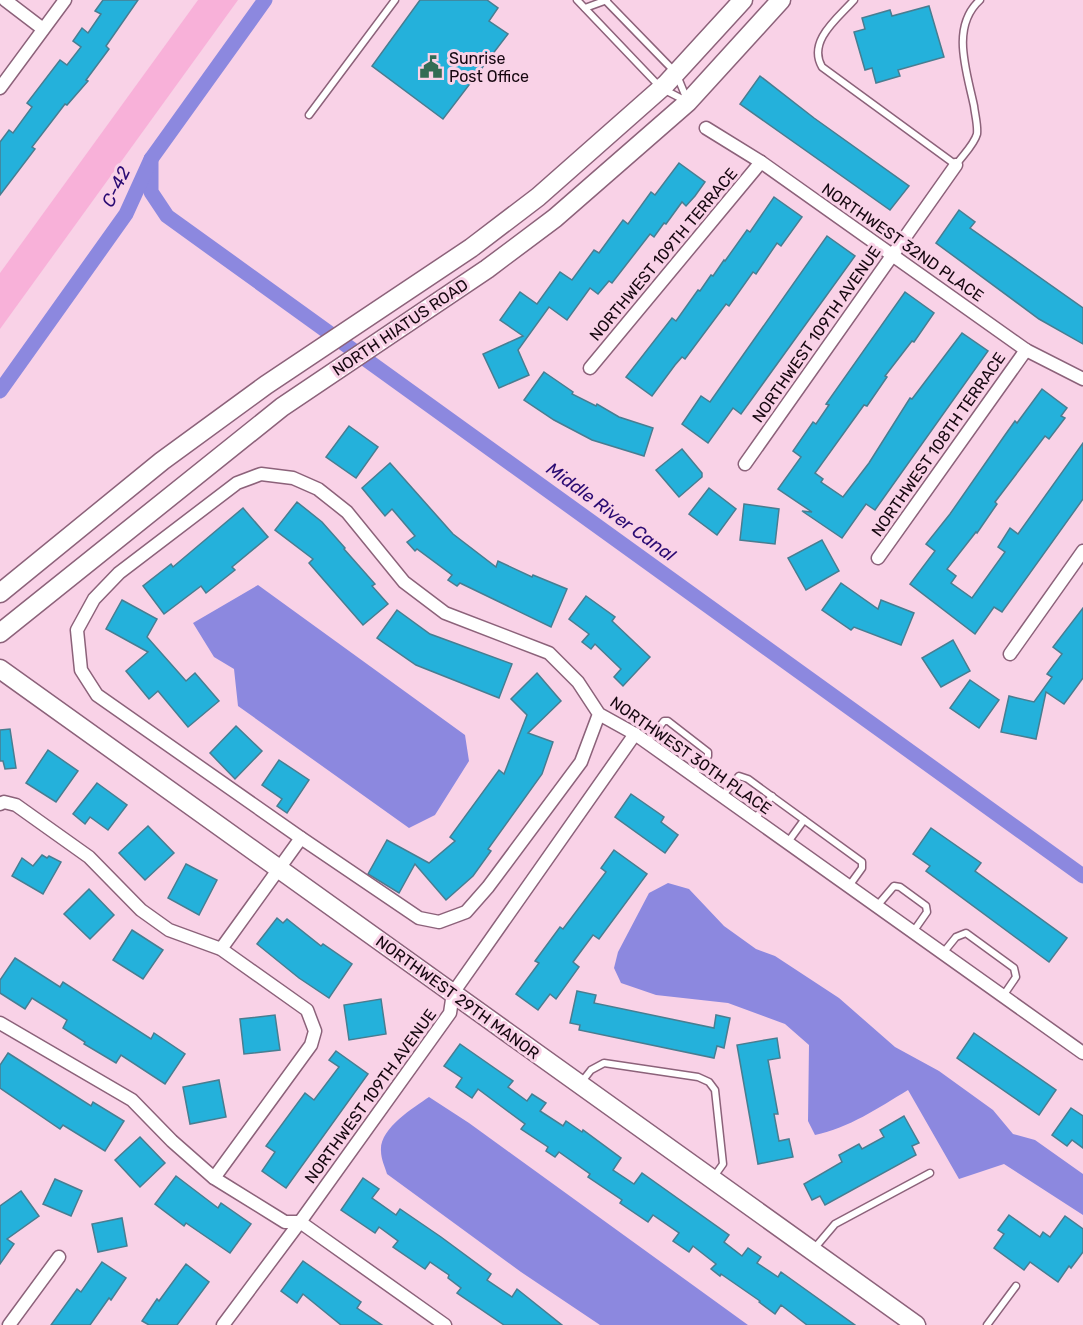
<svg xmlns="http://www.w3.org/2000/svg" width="1083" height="1325" viewBox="0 0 1083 1325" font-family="Rubik,sans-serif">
	<rect width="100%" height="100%" fill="#f9d2e7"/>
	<!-- green -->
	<polygon fill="#f8b1d9" points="198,0 238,0 0,329 0,273"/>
	<!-- water -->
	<g fill="#8c88df">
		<polygon points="258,585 465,735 469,761 435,815 409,828 238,706 234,669 214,657 193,623"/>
		<path d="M668 883 689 889 724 926 756 949 775 956 839 998 895 1047 939 1071 993 1110 1013 1134 1035 1140 1083 1174V1215L1004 1164 959 1179 908 1090C878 1108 849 1128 815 1135L808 1121 809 1045 785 1024 728 1003 656 995 621 983 614 968 618 952 649 893Z"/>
		<path d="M429 1097 469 1123 748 1325H600L521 1272 387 1174C385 1167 381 1159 381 1151 379 1129 413 1108 429 1097Z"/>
	</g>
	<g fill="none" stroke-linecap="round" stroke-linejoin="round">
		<!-- canal -->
		<g stroke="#8c88df" stroke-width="15">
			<polyline points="151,159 151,192 167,216 1083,876"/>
			<polyline points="0,391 126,214 151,159 265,0"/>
		</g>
	</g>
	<!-- building -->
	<g fill="#24b1db" stroke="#487d91" stroke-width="1.5">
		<polygon points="103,0 138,0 106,46 109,49 86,80 88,81 67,105 65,104 32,147 35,149 0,195 0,142 9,130 13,133 32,107 27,103 60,60 67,65 81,47 73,41 82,28 88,33 101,14 95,11"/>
		<polygon points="420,0 487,0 498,8 489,21 508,34 443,119 372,66"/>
		<polygon points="929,6 944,57 898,70 900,76 876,83 872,68 865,70 854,32 865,29 862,18 890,10 892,16"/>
		<polygon points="760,76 814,118 909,186 890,210 740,104"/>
		<polygon points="679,163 705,182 695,196 686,206 682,202 666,224 664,223 654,237 650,234 612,283 609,281 598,294 590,288 567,320 549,307 518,350 529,375 499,388 483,354 523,336 500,320 520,292 537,304 560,272 572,280 594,250 599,253 623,220 628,224 651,192 655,195"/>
		<polygon points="774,197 802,217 781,246 777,243 756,274 753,272 729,306 726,304 685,359 682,357 675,365 652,396 626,377 672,318 676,321 698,290 700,291 711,275 713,276 724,260 725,261 747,230 750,232"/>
		<polygon points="959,210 975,222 970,228 1083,308 1083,344 1039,319 936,243"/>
		<polygon points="827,236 855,256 741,414 733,408 708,443 682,424 701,396 710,402"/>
		<polygon points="905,292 934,313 914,342 912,341 885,376 887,377 867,406 864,405 815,473 823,479 821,482 843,497 869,463 910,398 912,399 962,333 988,351 875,510 866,504 842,538 802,511 812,512 778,489 801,457 793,451 813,422 816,424 829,405 826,404"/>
		<polygon points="544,372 573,392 572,394 596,406 597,404 619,417 653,428 644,456 592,440 554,420 524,400"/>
		<polygon points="1042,389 1067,408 1061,416 1065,418 1049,439 1045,436 995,502 997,504 977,533 976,532 947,569 956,576 951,583 972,598 1005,552 998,547 1010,528 1018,534 1083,443 1083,499 1002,612 994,607 975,634 910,584 935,551 926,544 950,514 1005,435 1015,421 1017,423"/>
		<polygon points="349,426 378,447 356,478 326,457"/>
		<polygon points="682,449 702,473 702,477 679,497 656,470"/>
		<polygon points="390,463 453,534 496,567 498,561 532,577 533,575 567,589 551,627 460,583 457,586 448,580 452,575 417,549 415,551 407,542 415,536 392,509 385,516 362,488"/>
		<polygon points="709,488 736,509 717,535 689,514"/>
		<polygon points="297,502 322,522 345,548 344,549 375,584 372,586 388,604 363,625 309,563 313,559 275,530"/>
		<polygon points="744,504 779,509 775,544 740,540"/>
		<polygon points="243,508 268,537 232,567 235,570 206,593 201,586 164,614 143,586 171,564 173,567"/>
		<polygon points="822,540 839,571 806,590 788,558"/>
		<polygon points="841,583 878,609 881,600 914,613 901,645 854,627 851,630 822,610"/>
		<polygon points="586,596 615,617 612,621 650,657 623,686 614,677 621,669 595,644 591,649 582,642 589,634 569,619"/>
		<polygon points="122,600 157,619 147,637 186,681 195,673 219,701 188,727 158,691 149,699 126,671 148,652 106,629"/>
		<polygon points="1083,608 1083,678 1064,704 1046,692 1036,739 1001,732 1009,696 1034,702 1052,677 1047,674 1062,654 1053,647"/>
		<polygon points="397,610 430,634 512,664 499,698 416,665 377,638"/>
		<polygon points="953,640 970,671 941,687 922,658"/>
		<polygon points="537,673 561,701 528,733 553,742 542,774 488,849 491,851 473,876 446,900 415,864 399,893 368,874 387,840 429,863 455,841 450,837 499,770 504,774 527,715 511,699"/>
		<polygon points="970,680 999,700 979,728 950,708"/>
		<polygon points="236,726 262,751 235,779 210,753"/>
		<polygon points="10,729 16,768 5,769 3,761 0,761 0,730"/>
		<polygon points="48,750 78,771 56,802 26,783"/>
		<polygon points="279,760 309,780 287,813 277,806 282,799 262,785"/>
		<polygon points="97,783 127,805 108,830 90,817 85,824 73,814"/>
		<polygon points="631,794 664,817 661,822 678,835 665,853 615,817"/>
		<polygon points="148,826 174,853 145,880 119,853"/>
		<polygon points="931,828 981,863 975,871 1067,938 1049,962 926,871 930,866 913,854"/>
		<polygon points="614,850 647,874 599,939 593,935 573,962 579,967 556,999 550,994 538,1010 516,994 539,963 535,961 560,927 563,929 606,872 601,868"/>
		<polygon points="42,855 47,858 49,856 61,862 43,894 12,876 22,858 33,866"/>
		<polygon points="186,864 217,880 199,915 168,898"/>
		<polygon points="89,889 114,915 90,939 64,914"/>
		<polygon points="277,918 283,923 287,919 321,946 323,944 352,964 329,998 299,978 257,944"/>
		<polygon points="132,930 163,950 143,979 113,960"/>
		<polygon points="15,958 60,987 63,982 151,1039 154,1033 185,1054 165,1084 121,1055 116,1063 84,1044 85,1042 63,1028 67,1020 32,998 25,1009 0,993 0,980"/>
		<polygon points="577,991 596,995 594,1003 714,1028 716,1015 730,1018 724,1048 717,1046 714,1058 579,1030 580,1025 570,1023"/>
		<polygon points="381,999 386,1034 349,1040 344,1005"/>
		<polygon points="275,1015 280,1050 244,1054 240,1019"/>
		<polygon points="974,1033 1056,1090 1039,1115 957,1058"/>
		<polygon points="777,1038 780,1058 768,1060 778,1114 774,1114 779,1141 789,1139 793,1157 758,1164 737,1045"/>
		<polygon points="460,1044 513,1081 508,1087 527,1101 532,1094 546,1103 540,1111 563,1126 566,1121 582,1132 583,1130 621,1158 613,1170 634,1184 642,1173 729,1235 724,1242 742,1256 748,1248 761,1257 757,1263 778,1277 781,1272 855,1325 807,1325 781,1305 775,1314 759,1302 760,1301 721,1274 720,1276 711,1269 716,1264 693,1246 689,1252 673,1241 679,1233 653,1215 648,1222 620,1203 622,1200 588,1177 590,1174 559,1152 555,1157 546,1151 548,1147 521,1129 525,1124 478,1089 472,1098 456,1087 462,1078 444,1066"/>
		<polygon points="336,1051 368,1074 286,1188 262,1171 275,1152 266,1146 305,1093 314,1100 339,1067 329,1060"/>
		<polygon points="8,1053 91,1106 93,1102 124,1121 105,1151 63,1125 60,1129 0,1088 0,1065"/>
		<polygon points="219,1080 226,1117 190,1124 183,1087"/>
		<polygon points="1071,1108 1083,1116 1083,1148 1072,1140 1067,1146 1052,1135"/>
		<polygon points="904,1116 919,1143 912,1146 916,1155 825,1205 820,1196 812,1200 804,1184 842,1162 839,1155 859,1144 862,1149 884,1137 880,1130"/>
		<polygon points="140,1137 165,1163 140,1187 115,1160"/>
		<polygon points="176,1176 218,1208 221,1203 251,1224 230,1253 186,1223 184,1226 155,1204"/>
		<polygon points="363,1178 379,1189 372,1198 396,1215 400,1209 441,1237 491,1274 487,1280 512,1297 517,1289 562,1325 504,1325 457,1293 461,1288 448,1278 449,1275 430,1262 425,1269 393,1247 398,1241 379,1227 375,1233 341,1210"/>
		<polygon points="55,1179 82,1191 71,1216 43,1204"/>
		<polygon points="21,1191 39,1216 7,1239 14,1244 0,1264 0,1206"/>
		<polygon points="1009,1215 1040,1237 1043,1232 1050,1237 1065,1216 1083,1229 1083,1252 1071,1268 1069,1266 1058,1282 1030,1262 1024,1270 994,1248 1004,1234 998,1230"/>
		<polygon points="122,1218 127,1246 98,1252 92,1224"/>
		<polygon points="303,1261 361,1302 357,1308 382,1325 341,1325 303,1294 297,1303 281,1291"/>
		<polygon points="102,1262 126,1278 111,1300 109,1298 90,1325 51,1325 77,1289 81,1292"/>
		<polygon points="186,1264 209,1282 177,1325 149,1325 142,1321 157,1299 159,1301"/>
	</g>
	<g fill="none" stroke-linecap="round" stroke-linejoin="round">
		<!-- lane casing -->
		<g stroke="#8c627a" stroke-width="9">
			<g id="lane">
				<polyline points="577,0 661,88 688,102 676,73 606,1"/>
				<path d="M854 0C838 18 807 41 822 67L956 165C962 156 974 145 977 134 978 125 975 115 974 106 967 72 950 27 980 0"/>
				<polyline points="585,8 607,0"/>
				<polyline points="309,115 395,0"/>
				<polyline points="647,742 664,721 668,721 708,752 708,756 693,775"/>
				<polyline points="722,796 739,776 748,779 862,862 862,868 849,886"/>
				<polyline points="755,819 772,796"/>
				<polyline points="788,842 804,820"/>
				<polyline points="877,906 894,886 900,887 926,906 927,912 913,932"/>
				<polyline points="943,953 956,937 966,933 1014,968 1016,977 1003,996"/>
				<polyline points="580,1084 591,1070 604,1063 698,1077 709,1082 715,1090 723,1164 713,1178"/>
				<polyline points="813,1250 835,1224 930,1173"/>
				<polyline points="987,1325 1016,1286"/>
			</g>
		</g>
		<!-- street casing -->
		<g stroke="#8c627a" stroke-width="15">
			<g id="street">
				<polyline points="5,0 43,29"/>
				<polyline points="0,88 65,0"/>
				<polyline points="706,128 761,162 1026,350 1083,379"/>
				<polyline points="590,368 761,162"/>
				<polyline points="745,464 956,165"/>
				<polyline points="878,558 1026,350"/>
				<polyline points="1010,654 1083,551"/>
				<polyline points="599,714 581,762 488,887 466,912 439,922 419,918 301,838 97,695 81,670 77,630 94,599 119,573 237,483 261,474 293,478 318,489 347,512 404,582 445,613 549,653 578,682 599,714 635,734 1083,1053"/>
				<polyline points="0,804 4,802 16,805 89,857 141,910 169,930 221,949 307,1010 315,1031 311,1045 214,1178"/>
				<polyline points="221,949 301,838"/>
				<polyline points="0,1023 132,1100 172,1141 214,1178 285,1222 300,1222 445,1325"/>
				<polyline points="9,1325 59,1257"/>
				<polyline points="223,1325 300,1222 450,1013 453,993 635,734"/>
			</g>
		</g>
		<!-- secondary casing -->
		<g stroke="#8c627a" stroke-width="21">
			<g id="secondary">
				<polyline points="0,593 162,461 266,385 471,248 538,197 666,84 743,0"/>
				<polyline points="0,633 282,407 487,269 555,218 688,102 781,0"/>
				<polyline points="0,669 916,1325"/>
			</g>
		</g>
		<!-- lane -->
		<use href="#lane" stroke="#fff" stroke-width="6"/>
		<!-- street -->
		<use href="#street" stroke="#fff" stroke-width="12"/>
		<!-- secondary -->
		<use href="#secondary" stroke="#fff" stroke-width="18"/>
	</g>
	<!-- icons -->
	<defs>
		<g id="civic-bare" transform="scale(1.8)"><path d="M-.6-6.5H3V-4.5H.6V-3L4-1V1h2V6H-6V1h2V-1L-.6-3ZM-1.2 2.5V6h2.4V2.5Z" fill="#336c54" stroke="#f9d2e7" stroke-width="2.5" paint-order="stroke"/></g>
	</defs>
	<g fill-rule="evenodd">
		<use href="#civic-bare" x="431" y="67"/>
	</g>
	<g text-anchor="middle" stroke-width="6" stroke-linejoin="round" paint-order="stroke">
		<!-- poi labels -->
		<g font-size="16" fill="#160710" stroke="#f9d2e7" text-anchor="start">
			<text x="449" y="64">Sunrise<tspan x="449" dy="18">Post Office</tspan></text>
		</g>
		<!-- street labels -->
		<g font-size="16" fill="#160710" stroke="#f9d2e7">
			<text transform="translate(903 242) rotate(35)" y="6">NORTHWEST 32ND PLACE</text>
			<text transform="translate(663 254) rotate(-50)" y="6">NORTHWEST 109TH TERRACE</text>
			<text transform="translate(400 327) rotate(-34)" y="6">NORTH HIATUS ROAD</text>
			<text transform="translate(816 334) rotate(-55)" y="6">NORTHWEST 109TH AVENUE</text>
			<text transform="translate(938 444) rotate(-55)" y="6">NORTHWEST 108TH TERRACE</text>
			<text transform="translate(691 755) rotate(35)" y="6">NORTHWEST 30TH PLACE</text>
			<text transform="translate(458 997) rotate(36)" y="6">NORTHWEST 29TH MANOR</text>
			<text transform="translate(370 1096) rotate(-54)" y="6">NORTHWEST 109TH AVENUE</text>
		</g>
		<!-- water labels -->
		<g font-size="18" font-style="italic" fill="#290972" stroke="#f9d2e7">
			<text transform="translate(116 187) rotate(-64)" y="6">C-42</text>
			<text transform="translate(611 512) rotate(36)" y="6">Middle River Canal</text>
		</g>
	</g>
</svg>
